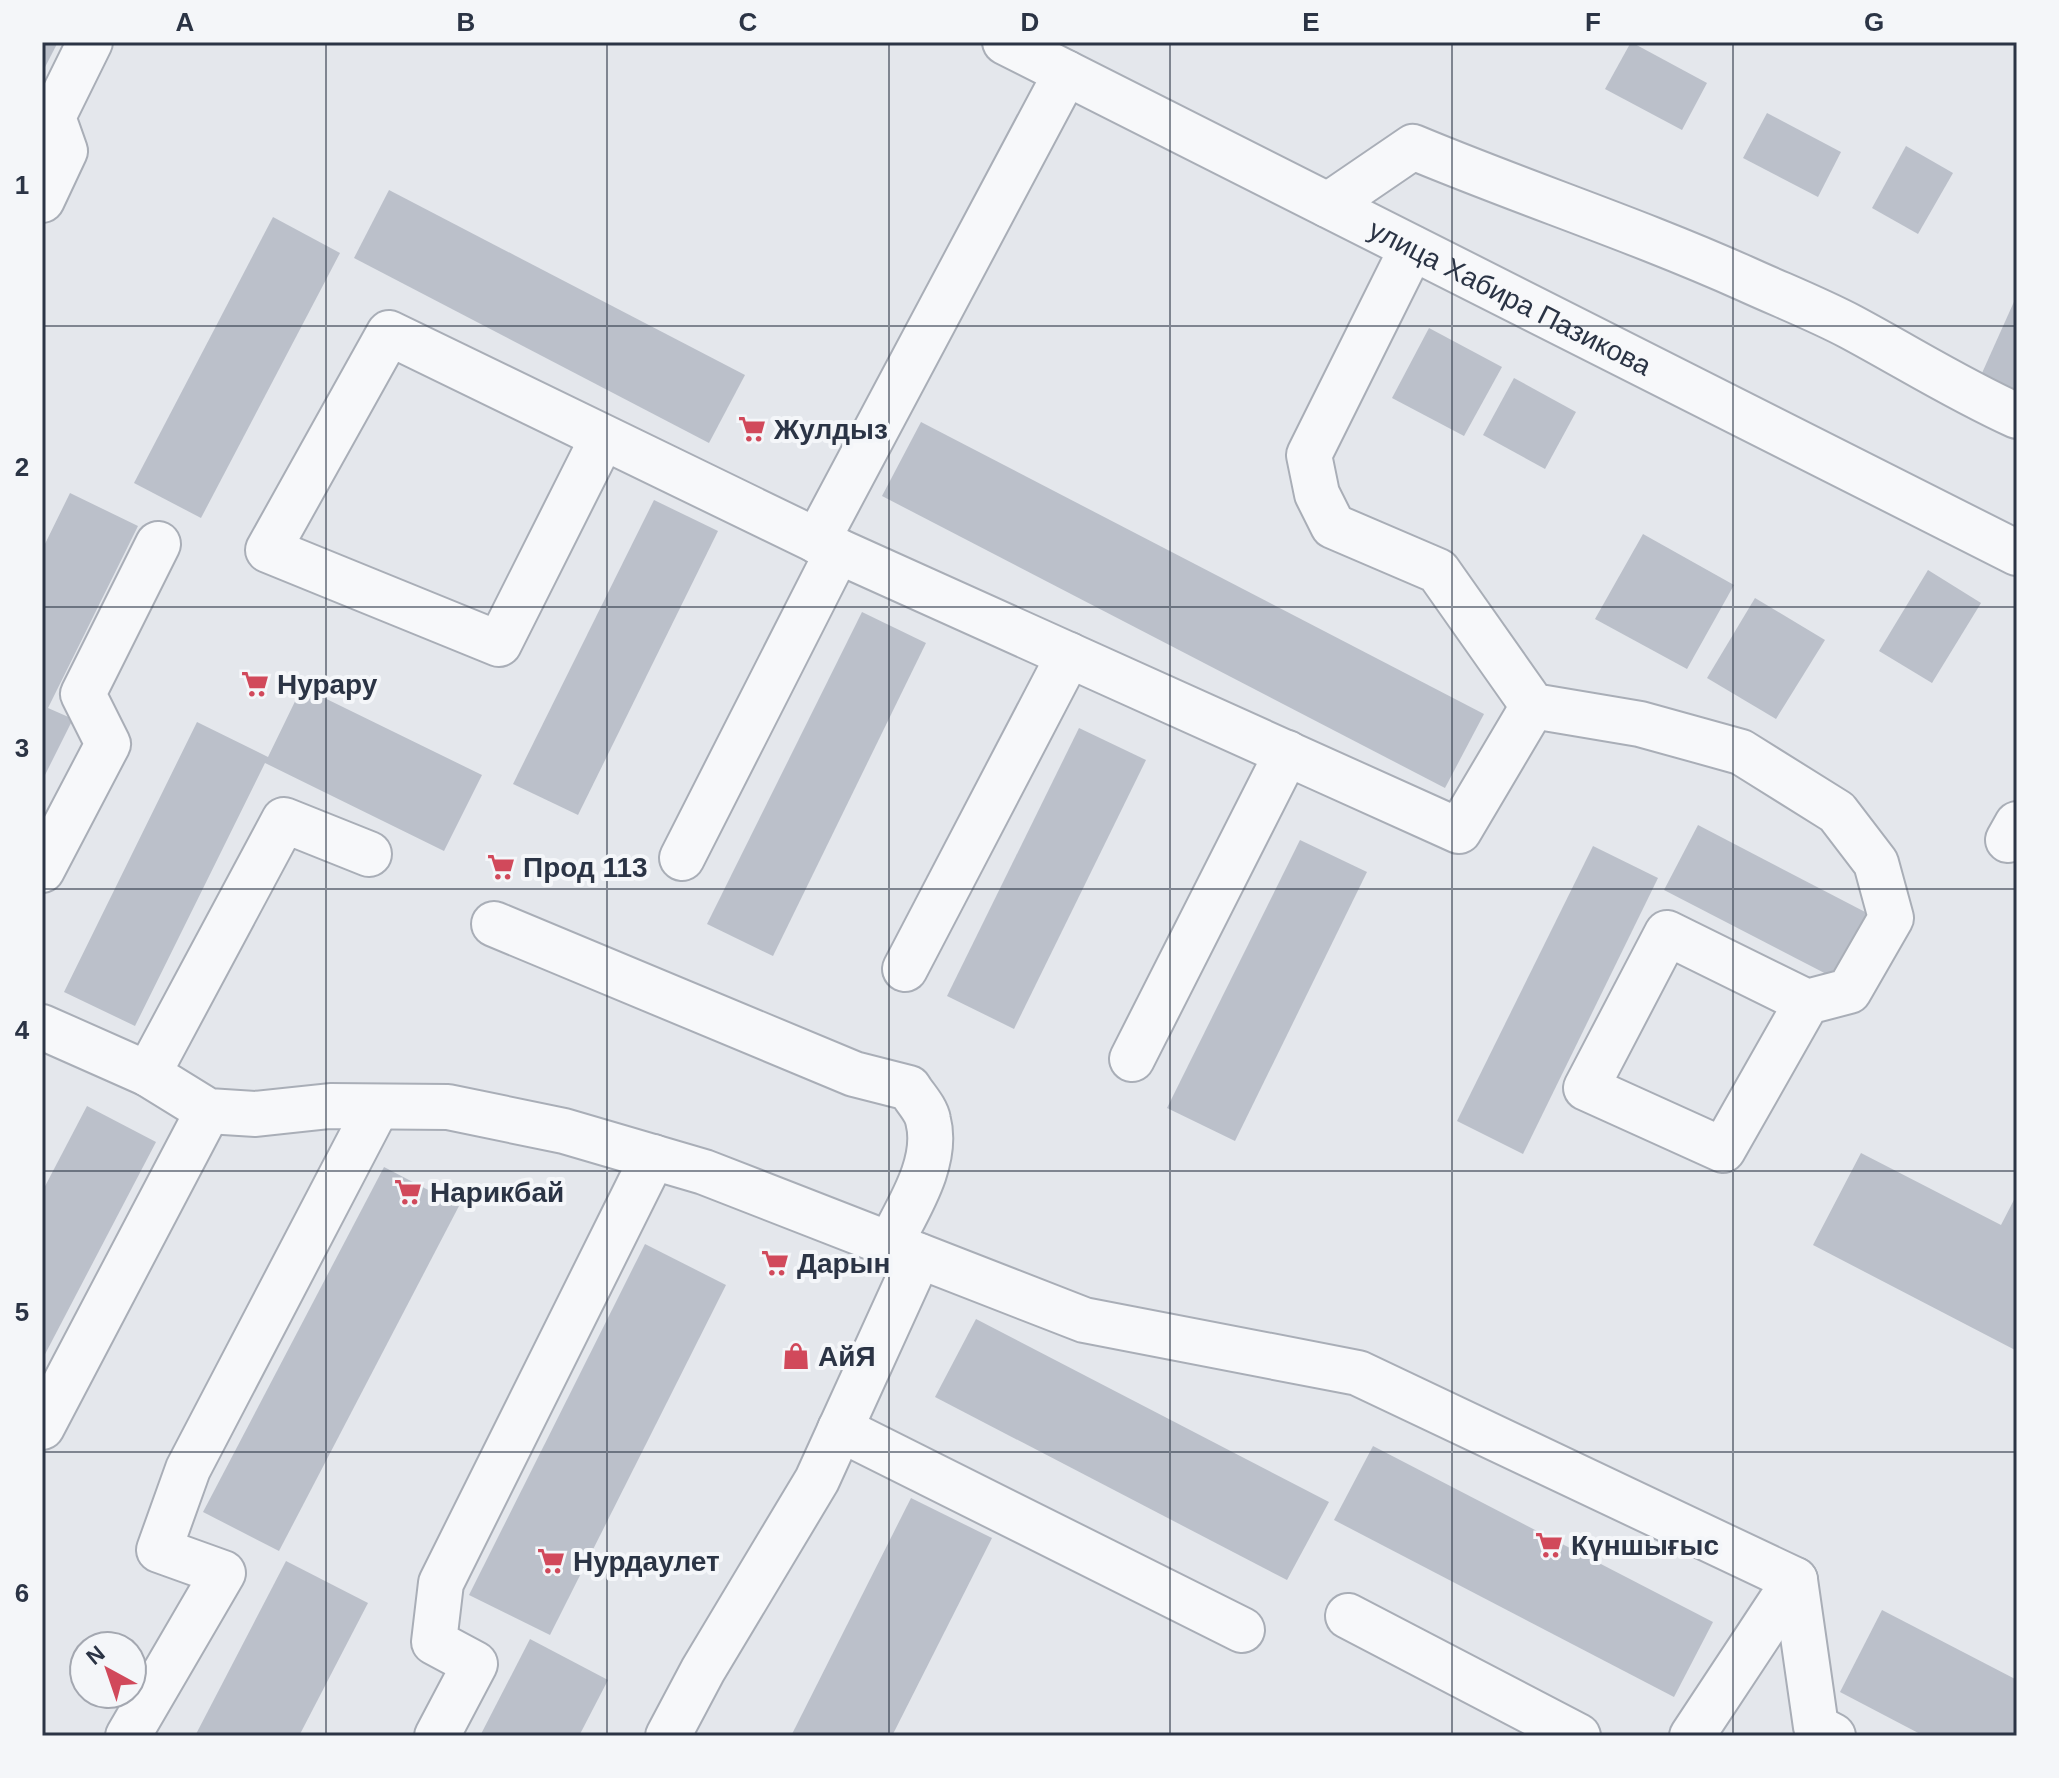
<svg xmlns="http://www.w3.org/2000/svg" width="2059" height="1778" viewBox="0 0 2059 1778" font-family="Helvetica,sans-serif">
	<rect width="100%" height="100%" fill="#e4e7ec"/>
	<!-- building -->
	<g fill="#bbc0ca">
		<polygon points="42,42 58,42 42,73"/>
		<polygon points="1631,42 1707,83 1682,130 1605,89"/>
		<polygon points="1767,113 1841,152 1818,197 1743,158"/>
		<polygon points="1906,146 1953,173 1918,234 1872,208"/>
		<polygon points="389,190 745,375 709,443 354,258"/>
		<polygon points="273,217 340,253 201,518 134,483"/>
		<polygon points="2017,295 2017,399 1978,382"/>
		<polygon points="1429,328 1502,367 1464,436 1392,398"/>
		<polygon points="1514,378 1576,412 1545,469 1483,435"/>
		<polygon points="921,422 1484,714 1445,788 882,496"/>
		<polygon points="70,493 138,526 48,708 73,719 42,781 42,550"/>
		<polygon points="654,500 718,531 578,815 513,784"/>
		<polygon points="1643,534 1734,585 1687,669 1595,619"/>
		<polygon points="1928,570 1981,603 1932,683 1879,651"/>
		<polygon points="1755,598 1825,640 1776,719 1707,678"/>
		<polygon points="862,612 926,643 773,956 707,924"/>
		<polygon points="302,687 482,775 444,851 265,763 135,1026 64,992 197,722 268,757"/>
		<polygon points="1079,728 1146,760 1014,1029 947,996"/>
		<polygon points="1698,825 1869,914 1836,979 1664,890"/>
		<polygon points="1300,840 1367,872 1235,1141 1167,1108"/>
		<polygon points="1593,846 1658,878 1523,1154 1457,1121"/>
		<polygon points="87,1106 156,1142 42,1360 42,1192"/>
		<polygon points="1861,1153 2001,1225 2017,1194 2017,1351 1813,1245"/>
		<polygon points="384,1167 459,1206 279,1551 203,1512"/>
		<polygon points="645,1244 726,1285 550,1635 469,1595"/>
		<polygon points="976,1319 1329,1502 1287,1580 935,1397"/>
		<polygon points="1373,1446 1713,1622 1674,1697 1334,1520"/>
		<polygon points="911,1498 992,1538 892,1736 791,1736"/>
		<polygon points="286,1561 368,1603 299,1736 195,1736"/>
		<polygon points="1882,1610 2017,1680 2017,1736 1924,1736 1840,1692"/>
		<polygon points="530,1639 608,1680 579,1736 480,1736"/>
	</g>
	<g fill="none" stroke-linecap="round" stroke-linejoin="round">
		<!-- minor casing -->
		<g stroke="#a9aeb7" stroke-width="48">
			<g id="minor">
				<path id="s1" d="M1005 42 2017 553"/>
				<polyline points="42,200 65,151 53,117 90,42"/>
				<path d="M1328 205 1413 147C1523 193 1637 230 1746 279 1781 295 1817 309 1851 327 1907 357 1959 390 2017 416"/>
				<polyline points="1412,248 1309,455 1317,494 1333,526 1438,571 1533,706 1640,724 1741,752 1837,812 1876,863 1891,918 1849,991 1807,1002 1667,933 1586,1088 1723,1150 1807,1002"/>
				<polyline points="603,437 499,644 268,550 389,333 838,551 1459,831 1533,706"/>
				<polyline points="817,541 1066,73"/>
				<polyline points="2008,840 2017,824"/>
				<polyline points="682,858 838,551"/>
				<polyline points="42,870 108,744 83,694 158,544"/>
				<path d="M494 924 854 1074 909 1088C915 1098 926 1109 928 1120 939 1162 908 1208 890 1244"/>
				<polyline points="905,969 1069,655"/>
				<polyline points="42,1027 148,1074 208,1111 256,1114 330,1106 448,1107 564,1131 704,1172 1084,1320 1358,1373 1795,1580 1692,1736"/>
				<polyline points="1132,1059 1287,753"/>
				<polyline points="148,1074 284,820 369,854"/>
				<polyline points="42,1427 208,1111"/>
				<polyline points="840,1429 1242,1630"/>
				<polyline points="1795,1580 1816,1727 1833,1736"/>
				<polyline points="1348,1616 1578,1736"/>
				<polyline points="128,1736 223,1573 159,1550 188,1469 377,1107"/>
				<polyline points="437,1736 475,1664 434,1642 441,1583 653,1157"/>
				<polyline points="668,1736 703,1670 817,1480 919,1256"/>
			</g>
		</g>
		<!-- minor -->
		<use href="#minor" stroke="#f7f8fa" stroke-width="44"/>
	</g>
	<!-- grid -->
	<path fill="none" stroke="#2b3445" stroke-width="2" stroke-opacity="0.55" d="M326 42V1736M607 42V1736M889 42V1736M1170 42V1736M1452 42V1736M1733 42V1736M42 326H2017M42 607H2017M42 889H2017M42 1171H2017M42 1452H2017"/>
	<!-- icons -->
	<defs>
		<g id="supermarket-bare" transform="scale(2.16)"><path d="M-6-5.5h2.5l.6 2H6L4.5 2H-2.5L-4.4-4H-6ZM-1.5 3.2a1.3 1.3 0 1 0 .1 0ZM3 3.2a1.3 1.3 0 1 0 .1 0Z" fill="#d1495b" stroke="#f4f6f9" stroke-width="2.5" paint-order="stroke"/></g>
		<g id="shop-bare" transform="scale(2.16)"><path d="M-5-2.5h2.3a2.7 3.5 0 0 1 5.4 0H5L5.5 6h-11ZM-1.5-2.5h3a1.5 2.3 0 0 0-3 0Z" fill="#d1495b" stroke="#f4f6f9" stroke-width="2.5" paint-order="stroke"/></g>
	</defs>
	<g fill-rule="evenodd">
		<use href="#supermarket-bare" x="752" y="429"/>
		<use href="#supermarket-bare" x="255" y="684"/>
		<use href="#supermarket-bare" x="501" y="867"/>
		<use href="#supermarket-bare" x="408" y="1192"/>
		<use href="#supermarket-bare" x="775" y="1263"/>
		<use href="#shop-bare" x="796" y="1356"/>
		<use href="#supermarket-bare" x="1549" y="1545"/>
		<use href="#supermarket-bare" x="551" y="1561"/>
	</g>
	<g text-anchor="middle" stroke-width="8" stroke-linejoin="round" paint-order="stroke">
		<!-- street labels -->
		<g font-size="28" fill="#2b3445" stroke="#f4f6f9">
			<text dy="10" stroke="none"><textPath href="#s1" startOffset="566">улица Хабира Пазикова</textPath></text>
		</g>
		<!-- poi labels -->
		<g font-size="28" font-weight="bold" fill="#2b3445" stroke="#f4f6f9" text-anchor="start">
			<text x="774" y="439">Жулдыз</text>
			<text x="277" y="694">Нурару</text>
			<text x="523" y="877">Прод 113</text>
			<text x="430" y="1202">Нарикбай</text>
			<text x="797" y="1273">Дарын</text>
			<text x="818" y="1366">АйЯ</text>
			<text x="1571" y="1555">Күншығыс</text>
			<text x="573" y="1571">Нурдаулет</text>
		</g>
	</g>
	<!-- border -->
	<rect width="2059" height="1778" fill="none" stroke="#f4f6f9" stroke-width="88"/>
	<!-- north arrow -->
	<g transform="translate(108 1670) rotate(320)"><circle r="38" fill="#f4f6f9" stroke="#a4a8b1" stroke-width="2"/>
	<path d="M0-6L14 30L0 20L-14 30Z" fill="#d1495b"/>
	<text y="-12" font-size="22" font-weight="bold" text-anchor="middle" fill="#2b3445">N</text>
	</g>
	<rect x="44" y="44" width="1971" height="1690" fill="none" stroke="#2b3445" stroke-width="3"/>
	<g font-size="26" text-anchor="middle" font-weight="bold" fill="#2b3445">
		<text x="185" y="31">A</text>
		<text x="466" y="31">B</text>
		<text x="748" y="31">C</text>
		<text x="1030" y="31">D</text>
		<text x="1311" y="31">E</text>
		<text x="1593" y="31">F</text>
		<text x="1874" y="31">G</text>
		<text x="22" y="194">1</text>
		<text x="22" y="476">2</text>
		<text x="22" y="757">3</text>
		<text x="22" y="1039">4</text>
		<text x="22" y="1321">5</text>
		<text x="22" y="1602">6</text>
	</g>
</svg>
